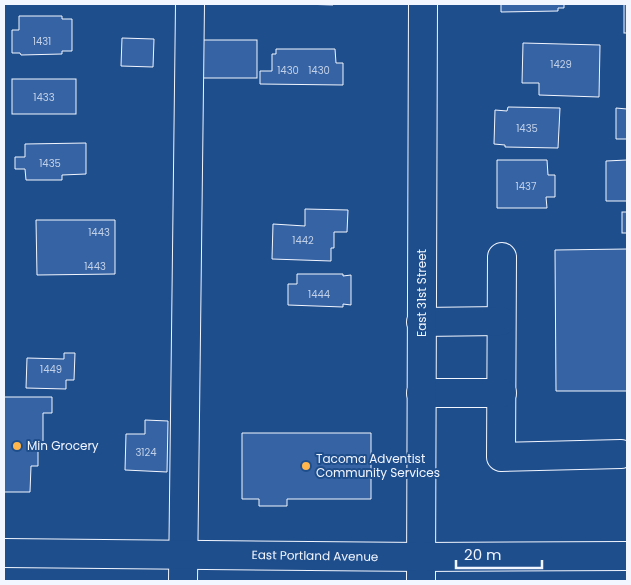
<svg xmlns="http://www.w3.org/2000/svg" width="631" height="585" viewBox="0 0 631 585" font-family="Poppins,sans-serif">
	<rect width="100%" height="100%" fill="#1f4e8c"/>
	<!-- building -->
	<g fill="#3563a3" stroke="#f2f6ff">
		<polygon points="302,4 333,4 333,5"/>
		<polygon points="501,4 564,4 564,8 558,8 558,11 501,12"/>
		<rect x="624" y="4" width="3" height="29"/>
		<polygon points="19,16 62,16 62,19 72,19 72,51 62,51 62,54 21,55 20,53 12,53 12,30 19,30"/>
		<polygon points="122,38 154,39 153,67 121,66"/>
		<rect x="203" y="40" width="54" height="38"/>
		<polygon points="523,43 600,45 599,97 539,95 539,83 522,83"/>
		<polygon points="276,49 335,49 336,63 343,63 343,85 260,84 260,71 272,71 272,54 276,54"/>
		<rect x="12" y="79" width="64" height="35"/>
		<polygon points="508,107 560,108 558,148 505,147 505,145 494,144 495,110 507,111"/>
		<polygon points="616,108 627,109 627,139 616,139"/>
		<polygon points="86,143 86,174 62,175 62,180 26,180 25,169 15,169 15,157 25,157 25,144"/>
		<polygon points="497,160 547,160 548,175 555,175 555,197 546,197 547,208 497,208"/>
		<polygon points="627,160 627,201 606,201 606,161"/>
		<polygon points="305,209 348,210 347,232 334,232 334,248 331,248 331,261 272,259 273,224 305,226"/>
		<rect x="622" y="212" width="5" height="21"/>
		<polygon points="36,220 115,220 115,274 37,275"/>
		<polygon points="627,249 627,391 556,391 555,250"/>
		<polygon points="297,274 343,274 343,276 351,275 351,305 343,304 343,307 288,305 288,284 297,284"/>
		<polygon points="64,353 75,353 74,380 66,380 66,389 26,388 27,358 64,359"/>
		<polygon points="4,397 52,397 52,413 43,413 43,443 31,443 31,448 38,448 38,466 31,466 30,492 4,492"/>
		<polygon points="145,420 168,421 167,472 125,470 126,434 145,434"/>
		<polygon points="242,433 371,433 371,499 287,499 287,506 259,506 259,499 242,499"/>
	</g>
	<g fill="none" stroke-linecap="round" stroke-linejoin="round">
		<!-- minor casing -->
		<g stroke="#f2f6ff" stroke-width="30">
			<g id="minor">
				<polyline points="502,257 501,457 621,454"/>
				<polyline points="421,322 501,321"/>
				<polyline points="421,393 502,393"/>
				<polyline points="183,581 190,4"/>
				<polyline points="421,581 423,4"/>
			</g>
		</g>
		<!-- major casing -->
		<g stroke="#f2f6ff" stroke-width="30">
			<polyline id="major" points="4,553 421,557 627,556"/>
		</g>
		<!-- minor -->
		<use href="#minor" stroke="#1f4e8c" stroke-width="28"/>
		<!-- major -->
		<use href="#major" stroke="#1f4e8c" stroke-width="28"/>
	</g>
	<!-- markers -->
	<g fill="#ffb74d" stroke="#1f4e8c" stroke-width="2">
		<circle cx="17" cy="446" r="5"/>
		<circle cx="306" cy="466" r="5"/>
	</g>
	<g text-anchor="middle" stroke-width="4" stroke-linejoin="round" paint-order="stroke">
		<!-- number labels -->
		<g font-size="10" fill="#c3d1e8">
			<text x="42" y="45">1431</text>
			<text x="561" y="68">1429</text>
			<text x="288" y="74">1430</text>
			<text x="319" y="74">1430</text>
			<text x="44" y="101">1433</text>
			<text x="527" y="132">1435</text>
			<text x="50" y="167">1435</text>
			<text x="526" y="190">1437</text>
			<text x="99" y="236">1443</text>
			<text x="303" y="244">1442</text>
			<text x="95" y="270">1443</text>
			<text x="319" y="298">1444</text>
			<text x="51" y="373">1449</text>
			<text x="146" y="456">3124</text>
		</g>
		<!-- street labels -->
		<g font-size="12" fill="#f2f6ff" stroke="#1f4e8c">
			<text transform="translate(422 293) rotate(-90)" y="4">East 31st Street</text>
			<text transform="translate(315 556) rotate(1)" y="4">East Portland Avenue</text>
		</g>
		<!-- poi labels -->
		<g font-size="12" fill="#f2f6ff" stroke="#1f4e8c" text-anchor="start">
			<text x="27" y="450">Min Grocery</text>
			<text x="316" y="463">Tacoma Adventist<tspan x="316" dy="14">Community Services</tspan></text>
		</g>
	</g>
	<!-- border -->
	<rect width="631" height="585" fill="none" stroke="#f2f6ff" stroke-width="10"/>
	<!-- scale -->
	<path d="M456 560v8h86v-8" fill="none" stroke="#f2f6ff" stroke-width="2.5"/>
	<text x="464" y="560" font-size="15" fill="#f2f6ff" stroke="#1f4e8c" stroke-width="4" paint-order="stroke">20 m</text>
</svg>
